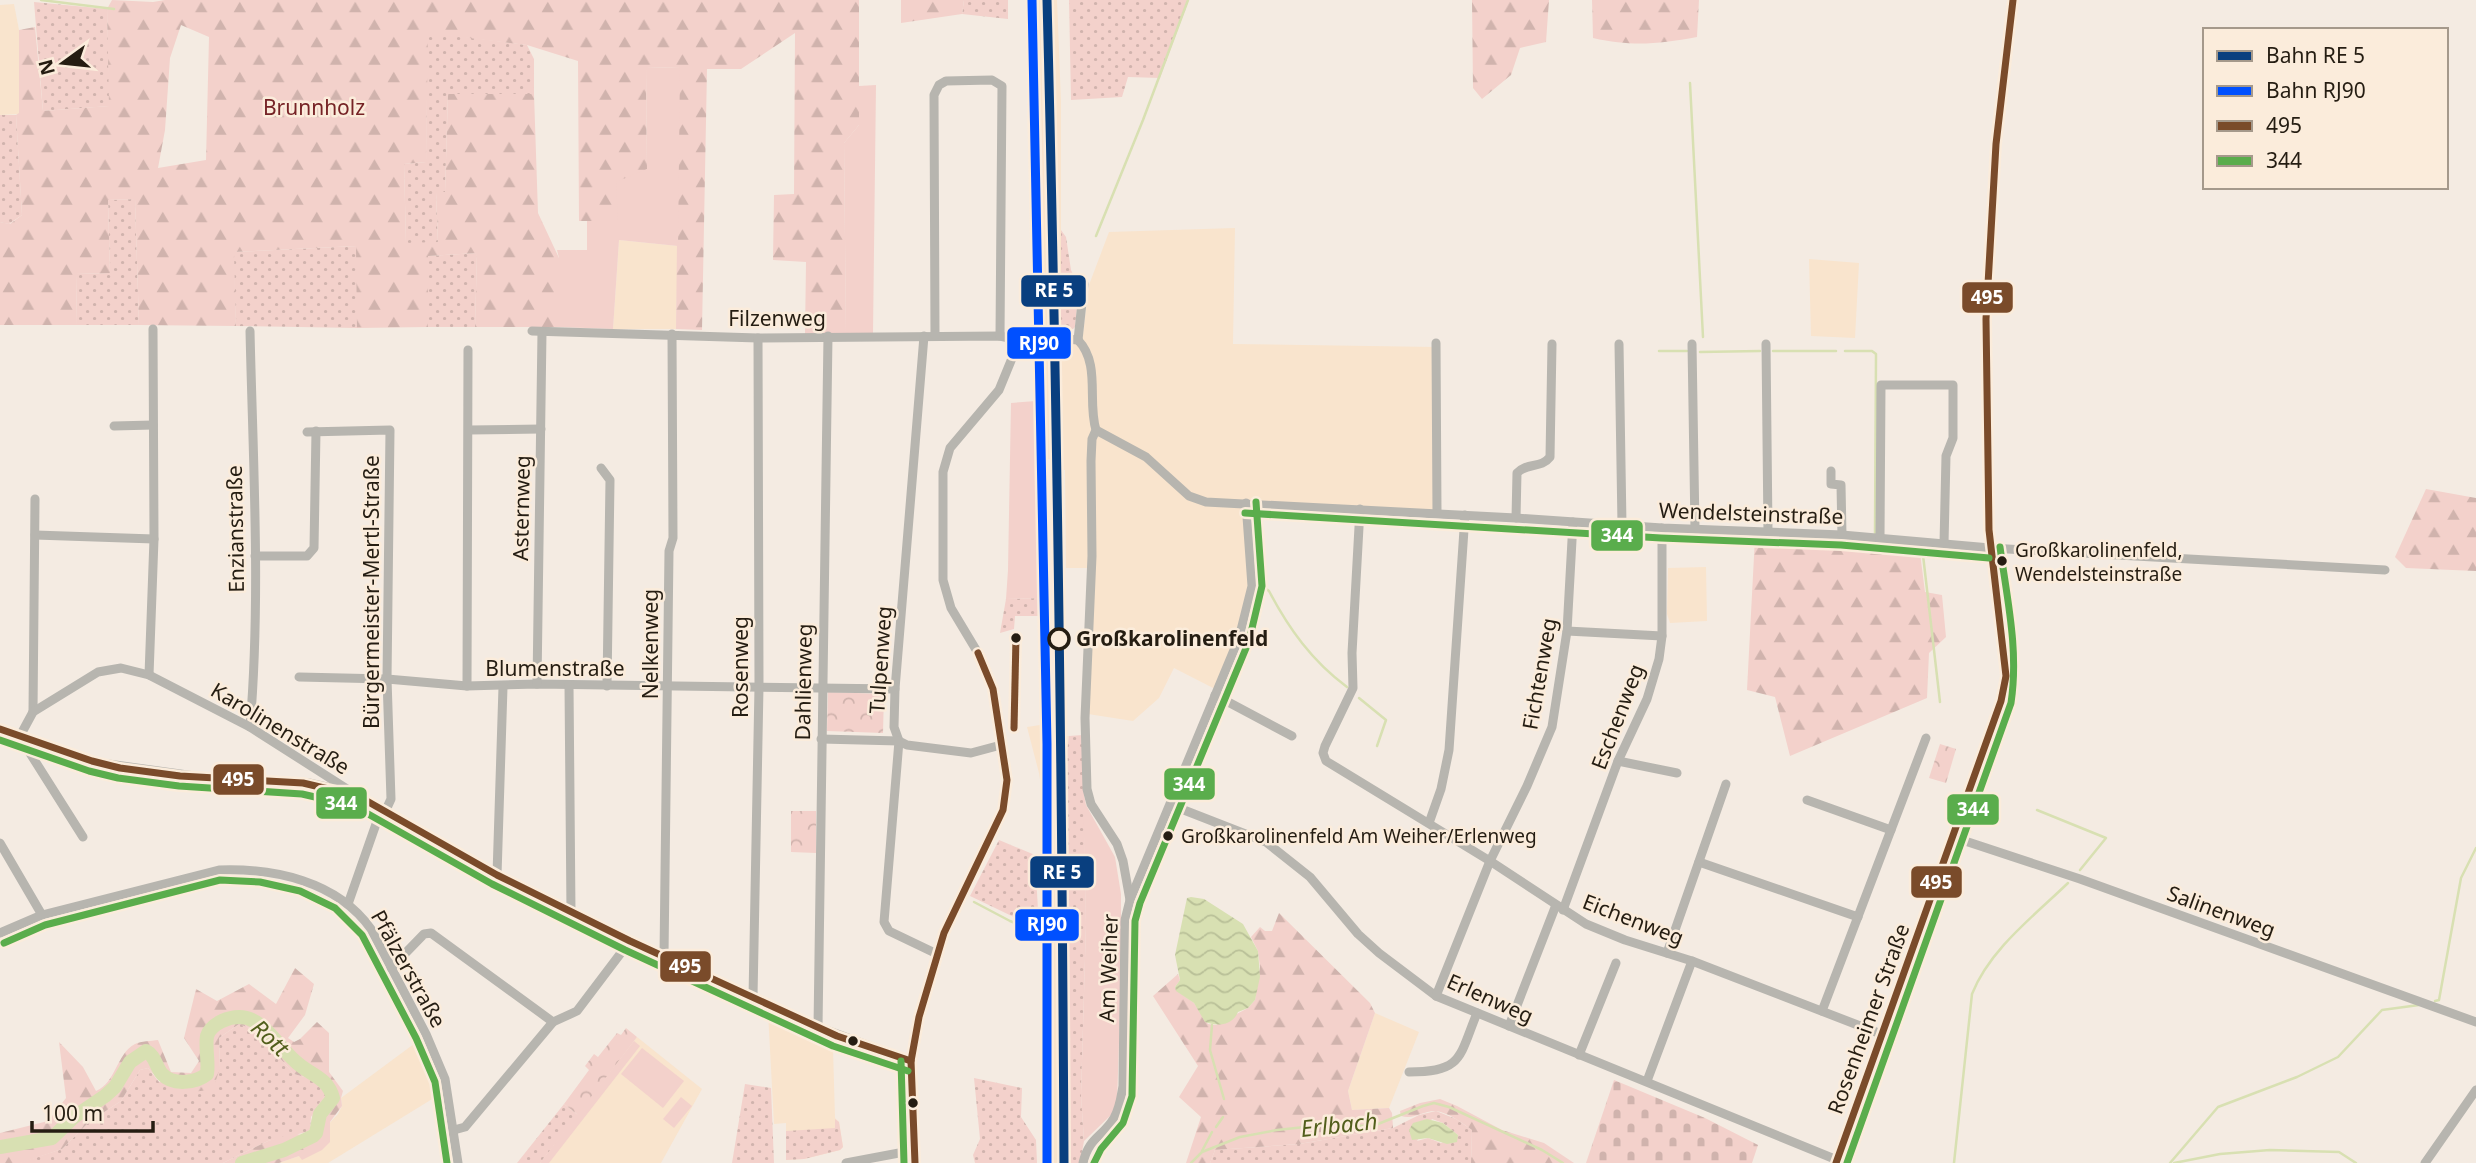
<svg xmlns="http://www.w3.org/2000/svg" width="2476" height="1163" viewBox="0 0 2476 1163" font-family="'Noto Sans',sans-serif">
	<defs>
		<pattern id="grass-dots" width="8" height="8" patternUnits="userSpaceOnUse" patternTransform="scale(1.75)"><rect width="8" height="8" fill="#f3d1cb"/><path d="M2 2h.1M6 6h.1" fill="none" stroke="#d0b3ad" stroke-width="1.8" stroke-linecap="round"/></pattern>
		<pattern id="forest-firs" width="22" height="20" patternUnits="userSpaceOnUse" patternTransform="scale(1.75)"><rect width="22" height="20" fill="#f3d1cb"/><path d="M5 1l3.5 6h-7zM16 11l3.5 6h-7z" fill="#d0b3ad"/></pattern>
		<pattern id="cemetery-stones" width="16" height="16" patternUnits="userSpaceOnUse" patternTransform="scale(1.75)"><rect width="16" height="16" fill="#f3d1cb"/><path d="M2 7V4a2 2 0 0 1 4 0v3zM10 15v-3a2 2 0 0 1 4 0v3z" fill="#d0b3ad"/></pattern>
		<pattern id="park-crowns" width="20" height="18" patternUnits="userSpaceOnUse" patternTransform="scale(1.75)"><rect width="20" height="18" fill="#f3d1cb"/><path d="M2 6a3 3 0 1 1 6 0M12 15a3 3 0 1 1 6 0" fill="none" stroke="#d0b3ad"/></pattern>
		<pattern id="water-waves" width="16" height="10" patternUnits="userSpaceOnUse" patternTransform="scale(1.75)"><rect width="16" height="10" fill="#d8e0b2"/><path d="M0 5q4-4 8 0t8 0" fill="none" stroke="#b9c098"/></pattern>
	</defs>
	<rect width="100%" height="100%" fill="#f4ebe2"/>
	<!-- built -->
	<g fill="#f9e4cd">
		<polygon points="1036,0 1057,0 1061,102 1061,343 1072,345 1083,334 1089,285 1109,232 1235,228 1233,344 1436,347 1437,513 1247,503 1252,586 1217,690 1174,668 1159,698 1133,721 1088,714 1094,568 1066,568 1065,470 1060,470 1065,736 1069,736 1066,758 1069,1163 1054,1163 1050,845 1039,773 1027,727 1040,725 1040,742 1049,743 1050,752 1054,752 1050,459 1045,459"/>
		<polygon points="14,4 19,30 19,114 0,115 0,5"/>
		<polygon points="619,240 678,246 676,329 613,329"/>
		<polygon points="1809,259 1859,263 1855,338 1811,336"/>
		<polygon points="1706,567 1707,621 1670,623 1667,614 1668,568"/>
		<polygon points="768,1012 833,1048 835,1118 839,1122 843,1147 840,1150 804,1159 786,1160 786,1123 774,1124"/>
		<polygon points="1375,1013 1419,1032 1389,1108 1352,1110 1348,1091"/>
		<polygon points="637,1037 702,1089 661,1163 540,1163"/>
		<polygon points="422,1038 438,1074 442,1093 328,1163 279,1163 299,1156 338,1114 342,1106 341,1098"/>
	</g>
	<!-- grass -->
	<g fill="url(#grass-dots)" fill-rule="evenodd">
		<polygon points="964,0 1008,0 1008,19 962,14"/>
		<polygon points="1069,0 1189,0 1160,78 1128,77 1122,97 1071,100"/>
		<polygon points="34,2 107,9 110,106 43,111"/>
		<polygon points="427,32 527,45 534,59 534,94 448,94 445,192 436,193 438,243 406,243 404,164 426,162"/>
		<polygon points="0,115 16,115 22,215 9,224 0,222"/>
		<polygon points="135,199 139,325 77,325 76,274 110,273 108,200"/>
		<polygon points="1061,230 1066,237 1071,270 1079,287 1075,327 1073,329 1061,330"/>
		<polygon points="357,246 357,328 236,326 233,252"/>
		<polygon points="477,253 475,327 428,327 428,256"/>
		<polygon points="1036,401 1044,401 1047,616 1015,616 1014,629 1000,633 1006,599 1039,598"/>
		<polygon points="1083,735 1086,924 1081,1095 1084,1141 1080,1163 1069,1163 1066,758 1069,736"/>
		<polygon points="999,840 1035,855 1039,929 970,896"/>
		<polygon points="239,1024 255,1030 294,1074 319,1081 326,1094 311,1117 310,1129 307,1132 268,1141 223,1163 19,1163 62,1149 89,1122 121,1101 140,1070 148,1068 159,1082 220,1068 219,1038"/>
		<polygon points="974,1078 1022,1088 1021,1117 1036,1140 1037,1163 975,1163 973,1155 980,1139"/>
		<polygon points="745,1084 771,1088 774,1163 732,1163"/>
		<polygon points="564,1104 578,1115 540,1163 517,1163"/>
		<path d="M1436 1111 1456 1119 1472 1130 1471 1163H1210L1215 1150 1299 1144 1393 1128 1419 1115ZM1432 1119 1443 1123 1458 1135 1441 1143 1428 1138 1417 1141Z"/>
		<polygon points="835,1119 839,1122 843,1147 840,1150 804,1159 786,1160 786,1131 835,1128"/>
	</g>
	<!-- forest -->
	<g fill="url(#forest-firs)" fill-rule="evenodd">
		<path d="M112 0 153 2 165 0H859V125L844 143 846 333 805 334 806 262 773 260 774 195 794 194 795 33 741 69H707L702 330 676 329 679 67 646 68 647 169 618 221H579L578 61 527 45 428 33 426 162 404 164 406 243 438 242 436 192H445L448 94H534L538 213 559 258V327H475L477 253 428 256V327L357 328 356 246 234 252 236 326 139 325 135 199 108 200 110 273 76 274 77 325H0V222L10 224 22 215 16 115 19 113V30L35 27 43 111 109 106 107 9ZM181 25 209 37 206 160 158 168 165 130 170 58Z"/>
		<polygon points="901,0 964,0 962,14 901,23"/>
		<polygon points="1472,0 1549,0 1546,42 1520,48 1511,75 1482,99 1473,88"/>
		<path d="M1592 0H1699L1697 37C1658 44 1633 47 1593 38Z"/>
		<polygon points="2426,489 2476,498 2476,571 2406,568 2395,557"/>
		<polygon points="1755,537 1919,545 1925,592 1942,595 1946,637 1929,653 1927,698 1790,756 1775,697 1747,690"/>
		<polygon points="1279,913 1370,1003 1375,1013 1348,1091 1352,1110 1389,1108 1392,1113 1393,1128 1299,1144 1215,1150 1210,1163 1186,1163 1201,1117 1179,1097 1198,1066 1153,996 1178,974 1180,980 1175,987 1176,990 1194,1003 1208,1024 1216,1025 1248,1008 1255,1000 1260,967 1258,951 1251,937 1260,927 1265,931 1272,931"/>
		<path d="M295 968 314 984 305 1015 288 1038 294 1042 300 1039 317 1022 329 1033V1072L343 1091 341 1098 342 1106 330 1122V1142L322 1150 302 1160 299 1156 279 1163H223L268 1141 293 1133 301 1135 307 1132 310 1129 313 1111 326 1094 319 1081 294 1074 255 1030 239 1024 219 1038 220 1068 213 1089C182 1095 169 1093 148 1068L140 1070 121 1101 89 1122 62 1149 21 1163H0V1133L48 1121 66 1098 59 1042 83 1067 96 1091C116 1083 116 1054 135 1044 141 1041 151 1041 158 1040L171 1072 191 1073 199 1061 184 1038 196 989 217 1001 249 984 276 1004Z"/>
		<path d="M1440 1099 1457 1106 1502 1130 1544 1143 1574 1163H1471L1472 1130C1462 1123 1448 1112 1435 1111 1422 1111 1414 1120 1401 1116L1400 1111 1420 1103Z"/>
	</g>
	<!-- cemetery -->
	<polygon fill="url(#cemetery-stones)" points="1614,1080 1705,1118 1758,1145 1752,1163 1586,1163"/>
	<!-- park -->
	<g fill="url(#park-crowns)">
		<polygon points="828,692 884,694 883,733 827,731"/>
		<polygon points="1940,744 1956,749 1946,783 1929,778"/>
		<polygon points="791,811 816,811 816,853 791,852"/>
		<polygon points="626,1028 637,1037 578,1115 564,1104 589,1070 585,1066 594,1054 598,1057 617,1033 621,1035"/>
	</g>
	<!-- garden -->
	<g fill="#f3d1cb">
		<polygon points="680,67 678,246 619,240 613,329 559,327 559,258 557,250 587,250 587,221 618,221 616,182 647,169 646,68"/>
		<polygon points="876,85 873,333 846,333 844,143 859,125 859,86"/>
		<polygon points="1036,401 1039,598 1006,599 1008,570 1011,403"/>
		<polygon points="1083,789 1086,805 1115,857 1121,894 1121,982 1117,1102 1112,1114 1084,1141 1081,1095 1086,924"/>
		<polygon points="634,1041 640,1046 549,1163 540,1163"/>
		<polygon points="642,1048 684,1081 663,1108 621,1074"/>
		<polygon points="681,1097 692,1106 674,1128 663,1119"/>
	</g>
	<!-- water -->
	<g fill="url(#water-waves)">
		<path d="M1191 897 1204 899 1243 924 1258 951 1260 977 1255 1000 1248 1008 1238 1012C1233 1025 1218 1027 1205 1022L1194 1003 1176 991 1175 987 1180 980 1175 955 1187 898Z"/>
		<polygon points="1427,1119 1443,1123 1458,1135 1457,1142 1447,1144 1428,1138 1412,1140 1409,1130 1413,1123"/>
	</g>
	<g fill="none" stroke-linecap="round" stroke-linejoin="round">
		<!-- stream -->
		<g stroke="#d8e0b2" stroke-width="2.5">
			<polyline points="41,0 114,9"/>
			<polyline points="1690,83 1703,337"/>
			<polyline points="1096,236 1143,120 1188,0"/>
			<polyline points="1659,351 1687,351"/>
			<polyline points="1773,351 1836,351"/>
			<polyline points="1845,351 1872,351 1876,354 1875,533"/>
			<polyline points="1700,352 1760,351"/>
			<polyline points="1874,544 1918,549"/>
			<polyline points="1923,555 1940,702"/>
			<path d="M1265 588 1269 591C1289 629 1312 661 1347 687"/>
			<polyline points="1359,698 1386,720 1377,746"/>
			<polyline points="2037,810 2106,838 2080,870"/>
			<polyline points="974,902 1010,921 1043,934"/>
			<polyline points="2435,1001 2439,1000 2461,878 2476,848"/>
			<polyline points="1212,1025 1210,1050 1224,1099"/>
			<polyline points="1216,1127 1223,1117"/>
			<polyline points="1202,1151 1212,1132"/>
			<polyline points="1191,1163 1202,1152 1240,1137 1277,1130 1324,1125 1373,1126 1423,1106 1434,1103 1449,1107 1542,1150 1563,1163"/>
			<path d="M1954 1163 1972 994C1990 949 2034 916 2068 883"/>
			<polyline points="2170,1163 2218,1107 2297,1077 2338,1057 2382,1010 2419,1005"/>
			<polyline points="2174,1163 2220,1154 2270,1150 2339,1152 2356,1163"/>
		</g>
		<!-- river -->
		<path stroke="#d8e0b2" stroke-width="14" d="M0 1147 52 1138 74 1117 105 1096 115 1087 130 1062 146 1051C156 1056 155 1066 162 1074 173 1086 196 1083 207 1074 209 1062 205 1048 207 1036 209 1029 216 1024 222 1021 258 1005 272 1041 295 1061 309 1075 327 1076 333 1098L320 1114 316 1133 313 1136 284 1150 242 1163"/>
		<!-- minor -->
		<g stroke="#b7b5af" stroke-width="9">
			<path d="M250 331C253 463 261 596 250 727"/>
			<polyline points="532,331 758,338 1000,336 1022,341"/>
			<polyline points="935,335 934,95 939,85 946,81 992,80 1002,86 1000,336"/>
			<polyline points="924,336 895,689 894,727 899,741 884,922 889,931 937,954"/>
			<path d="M1078 340C1101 364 1087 401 1096 430L1092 439 1091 461 1092 556 1085 718 1087 789 1091 804 1117 844 1123 861 1130 900"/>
			<polyline points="1078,340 1084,284"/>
			<polyline points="1436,343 1437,513"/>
			<polyline points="1619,344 1622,525"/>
			<polyline points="1692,344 1695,529"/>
			<polyline points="1766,344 1768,532"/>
			<polyline points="114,426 153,425"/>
			<polyline points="469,430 541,429"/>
			<polyline points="1096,430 1146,457 1189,496 1206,502 1516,518 1662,528 1842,535 1990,548 2385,570"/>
			<polyline points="307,432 390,430 387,679 391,799 385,812 376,824 348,904"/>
			<polyline points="601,468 610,480 607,686"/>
			<polyline points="1831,471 1831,484 1841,485 1842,535"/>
			<polyline points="1360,509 1352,653 1353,688 1325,746 1323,753 1326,761 1490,861 1586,924 1625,940 1692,961 1881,1034"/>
			<path d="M1516 518 1517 473C1527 462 1541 469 1550 457L1552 344"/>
			<polyline points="35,535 154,539"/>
			<polyline points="1880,538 1881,385 1953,385 1953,438 1946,456 1944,544"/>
			<polyline points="255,556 307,556 314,548 316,431"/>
			<polyline points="1567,631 1662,636"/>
			<polyline points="149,675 154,539 153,329"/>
			<polyline points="299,677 387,679 467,686 537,684 895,689"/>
			<polyline points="537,684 542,332"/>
			<polyline points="569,685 571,912"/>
			<polyline points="467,686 468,350"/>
			<polyline points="1215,695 1292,736"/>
			<polyline points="33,712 35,499"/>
			<polyline points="0,729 94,762 209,778 309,783 344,791"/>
			<polyline points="20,736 33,712 98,672 121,668 149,675 250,727 358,796 497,875 630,941 818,1027 911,1061"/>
			<polyline points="25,737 28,750 83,837"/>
			<polyline points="821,739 899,741 907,745 971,753 1001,745"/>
			<polyline points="1618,761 1677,773"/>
			<polyline points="1807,800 1891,830"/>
			<polyline points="1171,805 1266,842 1310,877 1358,934 1379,953 1436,996 1837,1160"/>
			<polyline points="1429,823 1441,789 1449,750 1465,515"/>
			<polyline points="1953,837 2080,879 2476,1022"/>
			<polyline points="0,843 42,915"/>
			<polyline points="1699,862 1858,917"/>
			<polyline points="497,875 503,687"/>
			<polyline points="1563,910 1618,761 1647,699 1659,659 1662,636 1662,528"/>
			<path d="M0 933 42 915 219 870C274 868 337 881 371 929L426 1034 445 1079 458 1163"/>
			<polyline points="1667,953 1726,784"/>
			<polyline points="664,956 669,551 673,538 672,334"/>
			<polyline points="391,968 424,934 431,933 553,1022"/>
			<polyline points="1436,996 1490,861 1527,786 1552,727 1567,631 1573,522"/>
			<polyline points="753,997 759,687 758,338"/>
			<polyline points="1822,1011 1926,738"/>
			<polyline points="1509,1026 1556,905"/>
			<polyline points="818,1027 828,336"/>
			<polyline points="1579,1055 1616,963"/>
			<path d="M1409 1072C1463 1072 1459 1057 1477 1013"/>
			<polyline points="1647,1081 1692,961"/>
			<polyline points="454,1130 465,1127 553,1022 577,1011 630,941"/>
			<polyline points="846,1163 915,1150"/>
			<polyline points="915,1163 911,1061 919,1017 944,933 1003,810 1007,780 993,689 978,653 951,608 943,580 943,472 950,448 999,390 1015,351 1022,341 1042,337 1078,340"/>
			<path d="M1083 1163C1089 1137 1102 1138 1114 1118 1120 1108 1121 1097 1123 1086L1125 920 1130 900 1239 638 1252 586 1246 503"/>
			<polyline points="1836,1163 2001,701 2006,676 2005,656 1989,530 1986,319 1996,144 2013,0"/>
			<polyline points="2425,1163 2476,1090"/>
		</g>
		<!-- bus-1 casing -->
		<g stroke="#fbecdb" stroke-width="12">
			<g id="bus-1">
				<polyline points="1014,728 1016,637"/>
				<polyline points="0,729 92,761 120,768 180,776 303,783 358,796 497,875 630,941 837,1036 911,1061"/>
				<polyline points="915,1163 911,1061 919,1017 944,933 1003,810 1007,780 993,689 978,653"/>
				<polyline points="1836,1163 2001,701 2006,676 1989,530 1986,319 1996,144 2013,0"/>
			</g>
		</g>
		<!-- bus-2 casing -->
		<g stroke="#fbecdb" stroke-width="12">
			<g id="bus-2">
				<polyline points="1245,513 1661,538 1841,545 1989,558"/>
				<polyline points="0,740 89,771 118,778 179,786 302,794 354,806 492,884 625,950 833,1046 908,1071"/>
				<polyline points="4,943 45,925 220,880 260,882 300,891 335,908 362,935 416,1038 435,1082 447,1163"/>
				<polyline points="901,1061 904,1163"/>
				<polyline points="1094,1163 1101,1149 1123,1123 1132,1096 1135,921 1140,903 1249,641 1262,586 1256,502"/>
				<path d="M1847 1163 2011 703C2019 650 2007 599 2000 547"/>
			</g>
		</g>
		<!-- bus-1 -->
		<use href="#bus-1" stroke="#7a4b2a" stroke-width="7"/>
		<!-- bus-2 -->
		<use href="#bus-2" stroke="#5aad4c" stroke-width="7"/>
		<!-- rail-1 casing -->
		<g stroke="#fbecdb" stroke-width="14">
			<path id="rail-1" d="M1047 0C1057 388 1062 775 1064 1163"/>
		</g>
		<!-- rail-2 casing -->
		<g stroke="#fbecdb" stroke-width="14">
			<polyline id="rail-2" points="1032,0 1047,744 1047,1163"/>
		</g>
		<!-- rail-1 -->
		<use href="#rail-1" stroke="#093f7f" stroke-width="9"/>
		<!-- rail-2 -->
		<use href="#rail-2" stroke="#0050ff" stroke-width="9"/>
	</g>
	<!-- markers -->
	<g fill="#251d12" stroke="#fbecdb" stroke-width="2.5">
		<circle cx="2002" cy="561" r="6"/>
		<circle cx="1016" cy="638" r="6"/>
		<circle cx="1168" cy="836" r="6"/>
		<circle cx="853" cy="1041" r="6"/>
		<circle cx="913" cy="1103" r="6"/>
	</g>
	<circle fill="#fbecdb" stroke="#251d12" stroke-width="3.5" cx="1059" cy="639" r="10"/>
	<g text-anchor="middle" stroke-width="5" stroke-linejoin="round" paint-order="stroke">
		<!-- bus labels -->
		<g font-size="19" fill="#251d12" stroke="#fbecdb" text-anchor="start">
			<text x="2015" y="557">Großkarolinenfeld,<tspan x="2015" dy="24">Wendelsteinstraße</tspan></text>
			<text x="1181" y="843">Großkarolinenfeld Am Weiher/Erlenweg</text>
		</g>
		<!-- park labels -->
		<g font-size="21" fill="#762326" stroke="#fbecdb">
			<text x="314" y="115">Brunnholz</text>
		</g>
		<!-- street labels -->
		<g font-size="21" fill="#251d12" stroke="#fbecdb">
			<text x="777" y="326">Filzenweg</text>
			<text transform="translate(522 508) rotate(-89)" y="7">Asternweg</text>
			<text transform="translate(1751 514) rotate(2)" y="7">Wendelsteinstraße</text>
			<text transform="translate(236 529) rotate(-91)" y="7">Enzianstraße</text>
			<text transform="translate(372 592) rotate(-90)" y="7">Bürgermeister-Mertl-Straße</text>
			<text transform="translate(651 644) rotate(-90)" y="7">Nelkenweg</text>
			<text transform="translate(881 660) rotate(-86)" y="7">Tulpenweg</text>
			<text transform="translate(741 667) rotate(-90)" y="7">Rosenweg</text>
			<text x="555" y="676">Blumenstraße</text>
			<text transform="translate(1540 674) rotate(-80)" y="7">Fichtenweg</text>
			<text transform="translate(804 682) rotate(-89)" y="7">Dahlienweg</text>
			<text transform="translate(1618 717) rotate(-69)" y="7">Eschenweg</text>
			<text transform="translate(280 729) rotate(31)" y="7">Karolinenstraße</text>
			<text transform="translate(2221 912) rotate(20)" y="7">Salinenweg</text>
			<text transform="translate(1633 920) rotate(21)" y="7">Eichenweg</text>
			<text transform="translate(1109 968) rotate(-88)" y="7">Am Weiher</text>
			<text transform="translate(408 969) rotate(61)" y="7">Pfälzerstraße</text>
			<text transform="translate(1490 999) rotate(24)" y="7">Erlenweg</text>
			<text transform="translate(1869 1019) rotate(-70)" y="7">Rosenheimer Straße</text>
		</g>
		<!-- stop labels -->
		<g font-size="21" font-weight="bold" fill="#251d12" stroke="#fbecdb" text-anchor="start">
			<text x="1076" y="646">Großkarolinenfeld</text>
		</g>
		<!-- water labels -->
		<g font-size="23" font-style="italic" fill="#515e1b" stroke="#fbecdb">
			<text transform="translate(270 1038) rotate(43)" y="8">Rott</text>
			<text transform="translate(1339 1125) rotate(-6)" y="8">Erlbach</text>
		</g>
	</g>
	<g stroke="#fbecdb" stroke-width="2.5">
		<rect x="1020" y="274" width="67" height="34" rx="7" fill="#093f7f"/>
		<rect x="1961" y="281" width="53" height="33" rx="7" fill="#7a4b2a"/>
		<rect x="1006" y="326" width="66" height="34" rx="7" fill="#0050ff"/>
		<rect x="1590" y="519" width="54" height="33" rx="7" fill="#5aad4c"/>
		<rect x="212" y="763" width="53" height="33" rx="7" fill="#7a4b2a"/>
		<rect x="1163" y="767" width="53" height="34" rx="7" fill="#5aad4c"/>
		<rect x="315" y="786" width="53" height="34" rx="7" fill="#5aad4c"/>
		<rect x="1946" y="793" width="54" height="33" rx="7" fill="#5aad4c"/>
		<rect x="1029" y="855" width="66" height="34" rx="7" fill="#093f7f"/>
		<rect x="1910" y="865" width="53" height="34" rx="7" fill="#7a4b2a"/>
		<rect x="1014" y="908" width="66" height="34" rx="7" fill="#0050ff"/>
		<rect x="659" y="950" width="53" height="33" rx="7" fill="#7a4b2a"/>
	</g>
	<g font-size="19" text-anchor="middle" font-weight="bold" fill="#fff">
		<text x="1054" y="297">RE 5</text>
		<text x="1987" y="304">495</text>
		<text x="1039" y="350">RJ90</text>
		<text x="1617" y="542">344</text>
		<text x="238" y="786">495</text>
		<text x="1189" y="791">344</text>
		<text x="341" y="810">344</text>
		<text x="1973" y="816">344</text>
		<text x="1062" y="879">RE 5</text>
		<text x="1936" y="889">495</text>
		<text x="1047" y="931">RJ90</text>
		<text x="685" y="973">495</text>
	</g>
	<!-- legend -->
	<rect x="2203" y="28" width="245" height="161" fill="#fbecdb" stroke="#a5998b" stroke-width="2"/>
	<rect x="2217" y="51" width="35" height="10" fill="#093f7f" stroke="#a5998b" stroke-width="2"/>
	<text x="2266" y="63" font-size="21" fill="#251d12">Bahn RE 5</text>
	<rect x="2217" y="86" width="35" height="10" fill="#0050ff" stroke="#a5998b" stroke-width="2"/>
	<text x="2266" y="98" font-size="21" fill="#251d12">Bahn RJ90</text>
	<rect x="2217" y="121" width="35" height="10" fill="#7a4b2a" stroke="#a5998b" stroke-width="2"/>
	<text x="2266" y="133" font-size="21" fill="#251d12">495</text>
	<rect x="2217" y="156" width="35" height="10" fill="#5aad4c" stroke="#a5998b" stroke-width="2"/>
	<text x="2266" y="168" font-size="21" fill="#251d12">344</text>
	<!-- north arrow -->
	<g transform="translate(63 63) rotate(255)" stroke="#fbecdb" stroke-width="5" paint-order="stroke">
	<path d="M0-5L12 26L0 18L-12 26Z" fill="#251d12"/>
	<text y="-10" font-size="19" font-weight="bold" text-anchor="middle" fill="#251d12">N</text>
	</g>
	<!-- scale -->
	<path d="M32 1121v10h121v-10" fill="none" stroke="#251d12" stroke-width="3.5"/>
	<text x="42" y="1121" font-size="21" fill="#251d12" stroke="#fbecdb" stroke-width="5" paint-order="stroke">100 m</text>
</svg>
